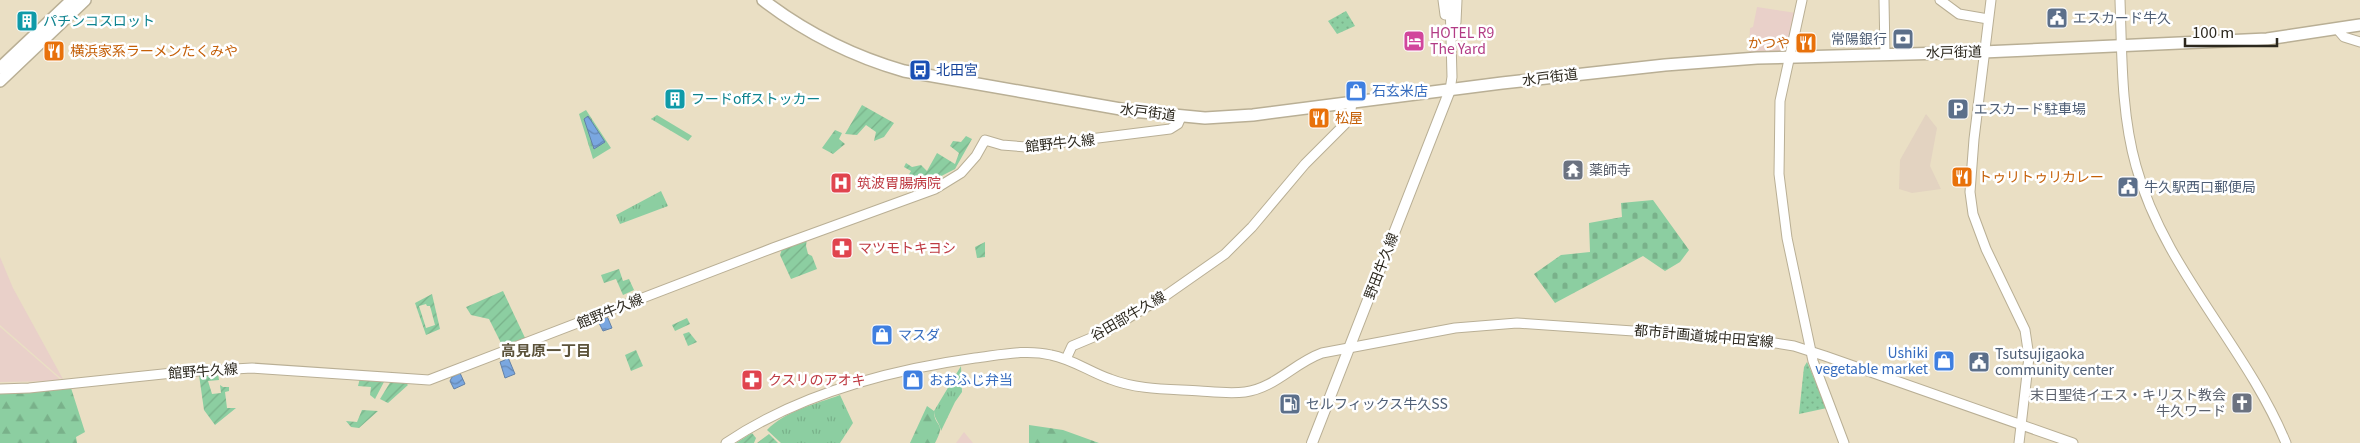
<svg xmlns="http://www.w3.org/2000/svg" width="2360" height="443" viewBox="0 0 2360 443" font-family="Georgia,'Noto Sans JP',serif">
	<defs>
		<pattern id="grass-tufts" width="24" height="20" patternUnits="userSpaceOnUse" patternTransform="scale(1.25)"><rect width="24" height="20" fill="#8ccea1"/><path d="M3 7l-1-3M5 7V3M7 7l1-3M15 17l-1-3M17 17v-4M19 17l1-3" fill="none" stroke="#79b18a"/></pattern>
		<pattern id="forest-firs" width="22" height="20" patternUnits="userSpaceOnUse" patternTransform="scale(1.25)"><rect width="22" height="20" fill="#8ccea1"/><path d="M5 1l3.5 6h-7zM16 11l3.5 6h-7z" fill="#79b18a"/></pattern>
		<pattern id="cemetery-stones" width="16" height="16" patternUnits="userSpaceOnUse" patternTransform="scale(1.25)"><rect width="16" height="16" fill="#8ccea1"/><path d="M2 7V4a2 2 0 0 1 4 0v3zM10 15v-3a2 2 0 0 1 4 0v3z" fill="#79b18a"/></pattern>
		<pattern id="park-dots" width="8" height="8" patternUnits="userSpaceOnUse" patternTransform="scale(1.25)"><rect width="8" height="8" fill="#8ccea1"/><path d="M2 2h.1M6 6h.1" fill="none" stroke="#79b18a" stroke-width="1.8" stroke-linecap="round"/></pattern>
		<pattern id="garden-furrows" width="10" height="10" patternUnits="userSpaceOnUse" patternTransform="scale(1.25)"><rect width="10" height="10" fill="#8ccea1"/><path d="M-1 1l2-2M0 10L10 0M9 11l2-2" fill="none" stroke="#79b18a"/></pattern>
		<pattern id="water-waves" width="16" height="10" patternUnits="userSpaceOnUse" patternTransform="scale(1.25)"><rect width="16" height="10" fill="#7aa7e0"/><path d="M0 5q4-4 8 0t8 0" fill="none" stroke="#6488b5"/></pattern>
	</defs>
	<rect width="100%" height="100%" fill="#eadfc4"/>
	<!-- commercial -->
	<g fill="#e9d0c9">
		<polygon points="1757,7 1796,13 1787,53 1749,55 1750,28 1753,27"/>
		<polygon points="0,257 13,288 64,381 0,325"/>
		<polygon points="0,327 62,381 0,382"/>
		<polygon points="964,432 973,443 956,443"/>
	</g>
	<!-- education -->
	<polygon fill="#e3d3c1" points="1926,114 1937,128 1930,166 1941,189 1912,193 1899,189 1900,160"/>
	<!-- grass -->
	<g fill="url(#grass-tufts)">
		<polygon points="586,110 611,148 593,159 579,114"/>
		<polygon points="657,115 692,136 688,141 651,119"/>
		<polygon points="661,191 668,206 620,224 616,215"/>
		<path d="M961 366 962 392 955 402 941 431C940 423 934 419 934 411Z"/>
		<path d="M840 395 853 423 840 443H781L767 430C785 411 816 404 840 395Z"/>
	</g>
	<!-- forest -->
	<g fill="url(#forest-firs)">
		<polygon points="835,130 842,133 839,139 845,144 833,154 822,148"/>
		<polygon points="71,388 85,432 76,437 77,443 0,443 0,393"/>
		<path d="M927 406 934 411C934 428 947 421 935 443H910Z"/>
		<polygon points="1029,425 1063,430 1099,443 1029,443"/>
	</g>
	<!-- cemetery -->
	<polygon fill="url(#cemetery-stones)" points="1653,200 1689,250 1680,262 1665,271 1643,256 1555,303 1534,274 1561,255 1590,252 1589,223 1622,217 1621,203"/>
	<!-- park -->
	<g fill="url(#park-dots)">
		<polygon points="1346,11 1355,26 1337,34 1328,21"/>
		<polygon points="1807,362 1827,408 1799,414 1804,367"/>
	</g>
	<!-- garden -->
	<g fill="url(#garden-furrows)" fill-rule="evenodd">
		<polygon points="862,105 894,123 884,137 874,141 876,132 866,125 857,135 845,134"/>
		<polygon points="966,136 972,139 955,169 920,187 907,178 911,171 904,167 906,163 912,167 921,165 927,171 937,153 955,164 959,153 950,146 953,141 961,142"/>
		<polygon points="807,238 806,246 808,254 812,256 817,269 791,279 780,255 783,246"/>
		<polygon points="985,242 985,257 977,258 975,247"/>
		<polygon points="619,269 623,281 629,279 634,290 623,295 616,279 604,283 601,275"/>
		<polygon points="503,291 526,340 504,349 489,319 471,315 466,307"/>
		<path d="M432 294 440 329 426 335 415 303ZM426 304 427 306H430L435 325 426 328 419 306Z"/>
		<polygon points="687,318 690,324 675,331 672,325"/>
		<polygon points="689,332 697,342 688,346 683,334"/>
		<polygon points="636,350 643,366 631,371 625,355"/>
		<polygon points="218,373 219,380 208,381 212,394 221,393 220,385 223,387 229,387 229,391 225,392 227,408 236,408 215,425 204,410 199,375"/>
		<polygon points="360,378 385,380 375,399 370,395 371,387 358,386"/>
		<polygon points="391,381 406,383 408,385 388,403 380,399"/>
		<polygon points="362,410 378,411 359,428 351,427 346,421 357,422"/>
		<polygon points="752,433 756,438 754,443 736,443"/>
		<polygon points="769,434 778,443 757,443"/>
	</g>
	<!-- water -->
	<g fill="url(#water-waves)" stroke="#6381a6">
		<polygon points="588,116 605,142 594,149 584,119"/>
		<polygon points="607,316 612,328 603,331 599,323 601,318"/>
		<polygon points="507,355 515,374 505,378 500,362 505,360 505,357"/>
		<polygon points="460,373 465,384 454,389 450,381 452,377"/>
	</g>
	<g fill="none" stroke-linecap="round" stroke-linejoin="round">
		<!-- secondary casing -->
		<g stroke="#b9af95" stroke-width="11">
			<g id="secondary">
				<polyline points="1443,0 1445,15"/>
				<polyline points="1450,0 1452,77 1450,90"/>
				<polyline points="1802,0 1780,101 1779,174 1787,238 1813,361 1844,443"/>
				<polyline points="1884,0 1885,54"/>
				<polyline points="1940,0 1959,14 1988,19"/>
				<polyline points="1991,0 1974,139 1970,192 1973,214 1986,249 2025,330 2029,357 2019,443"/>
				<path d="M2120 0C2122 55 2121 113 2136 166 2164 269 2246 346 2286 443"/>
				<polyline points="1451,30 1456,22 1457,0"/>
				<polyline points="2338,30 2344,37 2360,42"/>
				<polyline points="1066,359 1072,346 1103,333 1165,296 1225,254 1252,227 1305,164 1345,124 1350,116 1352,103"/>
				<polyline points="0,389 29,388 182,372 252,368 429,380 773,248 935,189 961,173 976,156 985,140 1002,145 1026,147 1170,129 1178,124 1181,117"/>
				<path d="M726 443C800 393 889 370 975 358 1000 355 1026 349 1051 355 1072 359 1090 372 1110 379 1138 390 1170 389 1200 391 1214 392 1230 394 1245 392 1275 388 1294 363 1322 353L1455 328 1517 323 1750 339 1794 346 1825 356 2073 443"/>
			</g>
		</g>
		<!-- primary casing -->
		<g stroke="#b9af95" stroke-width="12">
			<polyline id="primary" points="1312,443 1450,90"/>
		</g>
		<!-- highway casing -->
		<g stroke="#b9af95" stroke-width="14">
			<g id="highway">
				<path d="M763 0C806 33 852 56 904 71L1132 111 1205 118 1253 115 1502 83 1665 65 1757 58 1983 52 2267 39 2360 25"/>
				<polyline points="0,68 72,0"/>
				<polyline points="0,81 85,0"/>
			</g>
		</g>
		<!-- secondary -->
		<use href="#secondary" stroke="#fff" stroke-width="9"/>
		<!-- primary -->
		<use href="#primary" stroke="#fff" stroke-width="10"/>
		<!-- highway -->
		<use href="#highway" stroke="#fff" stroke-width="11"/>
	</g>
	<!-- icons -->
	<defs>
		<g id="civic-square" transform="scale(1.125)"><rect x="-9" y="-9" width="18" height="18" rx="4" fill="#5c6f8a" stroke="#fff"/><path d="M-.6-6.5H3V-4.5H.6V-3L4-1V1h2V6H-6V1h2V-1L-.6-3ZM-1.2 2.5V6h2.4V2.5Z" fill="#fff"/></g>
		<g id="building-square" transform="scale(1.125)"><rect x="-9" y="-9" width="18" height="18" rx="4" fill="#0f9aa8" stroke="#fff"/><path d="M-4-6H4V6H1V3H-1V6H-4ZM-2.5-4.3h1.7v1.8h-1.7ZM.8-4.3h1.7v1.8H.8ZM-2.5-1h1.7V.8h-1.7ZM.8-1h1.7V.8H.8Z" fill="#fff"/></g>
		<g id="bank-square" transform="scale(1.125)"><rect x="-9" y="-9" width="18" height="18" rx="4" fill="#5c6f8a" stroke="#fff"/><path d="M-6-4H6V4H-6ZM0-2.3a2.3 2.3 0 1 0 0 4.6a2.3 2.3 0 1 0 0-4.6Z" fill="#fff"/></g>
		<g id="hotel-square" transform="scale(1.125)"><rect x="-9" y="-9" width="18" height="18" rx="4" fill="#d1479c" stroke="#fff"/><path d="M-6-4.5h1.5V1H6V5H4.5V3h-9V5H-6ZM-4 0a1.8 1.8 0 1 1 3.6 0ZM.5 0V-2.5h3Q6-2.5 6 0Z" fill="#fff"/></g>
		<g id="restaurant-square" transform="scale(1.125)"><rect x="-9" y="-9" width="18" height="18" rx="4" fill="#e8710a" stroke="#fff"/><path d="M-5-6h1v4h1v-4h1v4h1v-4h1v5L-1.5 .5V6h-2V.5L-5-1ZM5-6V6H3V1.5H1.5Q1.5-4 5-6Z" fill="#fff"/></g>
		<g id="bus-square" transform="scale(1.125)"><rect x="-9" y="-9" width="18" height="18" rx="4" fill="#1a4fb4" stroke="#fff"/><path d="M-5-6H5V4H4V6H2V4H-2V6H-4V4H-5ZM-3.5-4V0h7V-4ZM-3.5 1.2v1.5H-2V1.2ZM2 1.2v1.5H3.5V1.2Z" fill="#fff"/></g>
		<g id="shop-square" transform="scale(1.125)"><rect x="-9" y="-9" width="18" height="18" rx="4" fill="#3f7fe0" stroke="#fff"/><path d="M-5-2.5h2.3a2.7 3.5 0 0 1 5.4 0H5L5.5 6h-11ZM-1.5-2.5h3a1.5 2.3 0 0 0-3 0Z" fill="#fff"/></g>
		<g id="parking-square" transform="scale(1.125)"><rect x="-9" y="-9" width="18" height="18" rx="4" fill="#5c6f8a" stroke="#fff"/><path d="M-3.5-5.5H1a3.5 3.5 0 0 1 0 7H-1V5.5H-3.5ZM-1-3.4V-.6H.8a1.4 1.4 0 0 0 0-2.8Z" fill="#fff"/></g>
		<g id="temple-square" transform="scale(1.125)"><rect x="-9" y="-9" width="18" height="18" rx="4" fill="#6b7280" stroke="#fff"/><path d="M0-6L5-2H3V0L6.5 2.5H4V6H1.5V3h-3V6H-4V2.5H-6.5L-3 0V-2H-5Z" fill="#fff"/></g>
		<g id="hospital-square" transform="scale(1.125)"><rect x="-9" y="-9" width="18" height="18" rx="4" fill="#e0444e" stroke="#fff"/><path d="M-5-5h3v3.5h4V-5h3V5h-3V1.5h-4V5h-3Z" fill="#fff"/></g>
		<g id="pharmacy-square" transform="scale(1.125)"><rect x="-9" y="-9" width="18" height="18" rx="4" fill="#e0444e" stroke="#fff"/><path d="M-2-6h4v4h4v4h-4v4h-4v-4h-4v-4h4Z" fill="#fff"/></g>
		<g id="church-square" transform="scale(1.125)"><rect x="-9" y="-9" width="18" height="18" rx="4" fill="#6b7280" stroke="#fff"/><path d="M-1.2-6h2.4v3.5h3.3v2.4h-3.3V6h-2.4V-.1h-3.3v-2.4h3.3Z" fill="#fff"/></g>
		<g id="fuel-square" transform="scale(1.125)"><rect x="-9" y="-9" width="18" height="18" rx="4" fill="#5c6f8a" stroke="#fff"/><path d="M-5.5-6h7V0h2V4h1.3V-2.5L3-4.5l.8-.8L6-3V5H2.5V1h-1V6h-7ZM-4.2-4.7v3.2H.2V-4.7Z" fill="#fff"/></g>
	</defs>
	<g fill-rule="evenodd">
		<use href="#civic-square" x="2057" y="18"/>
		<use href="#building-square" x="27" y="21"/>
		<use href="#bank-square" x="1903" y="39"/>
		<use href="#hotel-square" x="1414" y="41"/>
		<use href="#restaurant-square" x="1806" y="43"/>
		<use href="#restaurant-square" x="54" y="51"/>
		<use href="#bus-square" x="920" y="70"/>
		<use href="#shop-square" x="1356" y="91"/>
		<use href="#building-square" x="675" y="99"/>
		<use href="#parking-square" x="1958" y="109"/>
		<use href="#restaurant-square" x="1319" y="118"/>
		<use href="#temple-square" x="1573" y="170"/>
		<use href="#restaurant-square" x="1962" y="177"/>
		<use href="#hospital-square" x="841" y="183"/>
		<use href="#civic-square" x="2128" y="187"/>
		<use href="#pharmacy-square" x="842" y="248"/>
		<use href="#shop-square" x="882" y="335"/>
		<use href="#shop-square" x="1944" y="361"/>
		<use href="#civic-square" x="1979" y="362"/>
		<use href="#pharmacy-square" x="752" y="380"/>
		<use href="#shop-square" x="913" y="380"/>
		<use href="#church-square" x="2242" y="403"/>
		<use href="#fuel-square" x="1290" y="404"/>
	</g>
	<g text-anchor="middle" stroke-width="5" stroke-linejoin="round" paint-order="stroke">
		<!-- service labels -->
		<g font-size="14" fill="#4e5e75" stroke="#fff" text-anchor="start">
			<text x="2073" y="23">エスカード牛久</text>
			<text x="1887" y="44" text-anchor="end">常陽銀行</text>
			<text x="1974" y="114">エスカード駐車場</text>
			<text x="2144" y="192">牛久駅西口郵便局</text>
			<text x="1995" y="359">Tsutsujigaoka<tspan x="1995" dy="16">community center</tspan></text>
			<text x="1306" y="409">セルフィックス牛久SS</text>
		</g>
		<!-- culture labels -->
		<g font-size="14" fill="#0d838f" stroke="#fff" text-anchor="start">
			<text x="43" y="26">パチンコスロット</text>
			<text x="691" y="104">フードoffストッカー</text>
		</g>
		<!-- hotel labels -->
		<g font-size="14" fill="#b23c85" stroke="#fff" text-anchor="start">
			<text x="1430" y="38">HOTEL R9<tspan x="1430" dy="16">The Yard</tspan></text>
		</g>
		<!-- food labels -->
		<g font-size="14" fill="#c56008" stroke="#fff" text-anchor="start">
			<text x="1790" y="48" text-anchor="end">かつや</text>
			<text x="70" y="56">横浜家系ラーメンたくみや</text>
			<text x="1335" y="123">松屋</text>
			<text x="1978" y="182">トゥリトゥリカレー</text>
		</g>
		<!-- street labels -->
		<g font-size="14" fill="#2c281e" stroke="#fff">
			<text transform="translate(1954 52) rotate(-1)" y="5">水戸街道</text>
			<text transform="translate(1550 77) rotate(-7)" y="5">水戸街道</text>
			<text transform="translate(1148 112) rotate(7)" y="5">水戸街道</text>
			<text transform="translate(1060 143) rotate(-6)" y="5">館野牛久線</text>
			<text transform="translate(1381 266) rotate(-69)" y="5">野田牛久線</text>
			<text transform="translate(610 311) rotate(-22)" y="5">館野牛久線</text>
			<text transform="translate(1128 316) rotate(-30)" y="5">谷田部牛久線</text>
			<text transform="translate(1704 336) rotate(5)" y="5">都市計画道城中田宮線</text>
			<text transform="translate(203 371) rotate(-4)" y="5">館野牛久線</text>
		</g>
		<!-- transit labels -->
		<g font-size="14" fill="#164399" stroke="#fff" text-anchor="start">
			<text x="936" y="75">北田宮</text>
		</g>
		<!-- shop labels -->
		<g font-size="14" fill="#366cbe" stroke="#fff" text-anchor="start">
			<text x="1372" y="96">石玄米店</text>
			<text x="898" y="340">マスダ</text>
			<text x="1928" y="358" text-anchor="end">Ushiki<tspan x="1928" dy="16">vegetable market</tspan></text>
			<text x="929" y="385">おおふじ弁当</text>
		</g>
		<!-- worship labels -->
		<g font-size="14" fill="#5b616d" stroke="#fff" text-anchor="start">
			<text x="1589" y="175">薬師寺</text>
			<text x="2226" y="400" text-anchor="end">末日聖徒イエス・キリスト教会<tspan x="2226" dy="16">牛久ワード</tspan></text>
		</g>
		<!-- health labels -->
		<g font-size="14" fill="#be3a42" stroke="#fff" text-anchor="start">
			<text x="857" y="188">筑波胃腸病院</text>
			<text x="858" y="253">マツモトキヨシ</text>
			<text x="768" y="385">クスリのアオキ</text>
		</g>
		<!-- neighbourhood labels -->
		<g font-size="15" font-weight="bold" fill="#5c533b" stroke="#fff">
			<text x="546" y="356">高見原一丁目</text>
		</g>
	</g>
	<!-- scale -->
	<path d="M2185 38v8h92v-8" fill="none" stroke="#2c281e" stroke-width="2.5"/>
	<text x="2192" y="38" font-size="15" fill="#2c281e" stroke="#ffffff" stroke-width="4" paint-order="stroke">100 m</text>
</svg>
